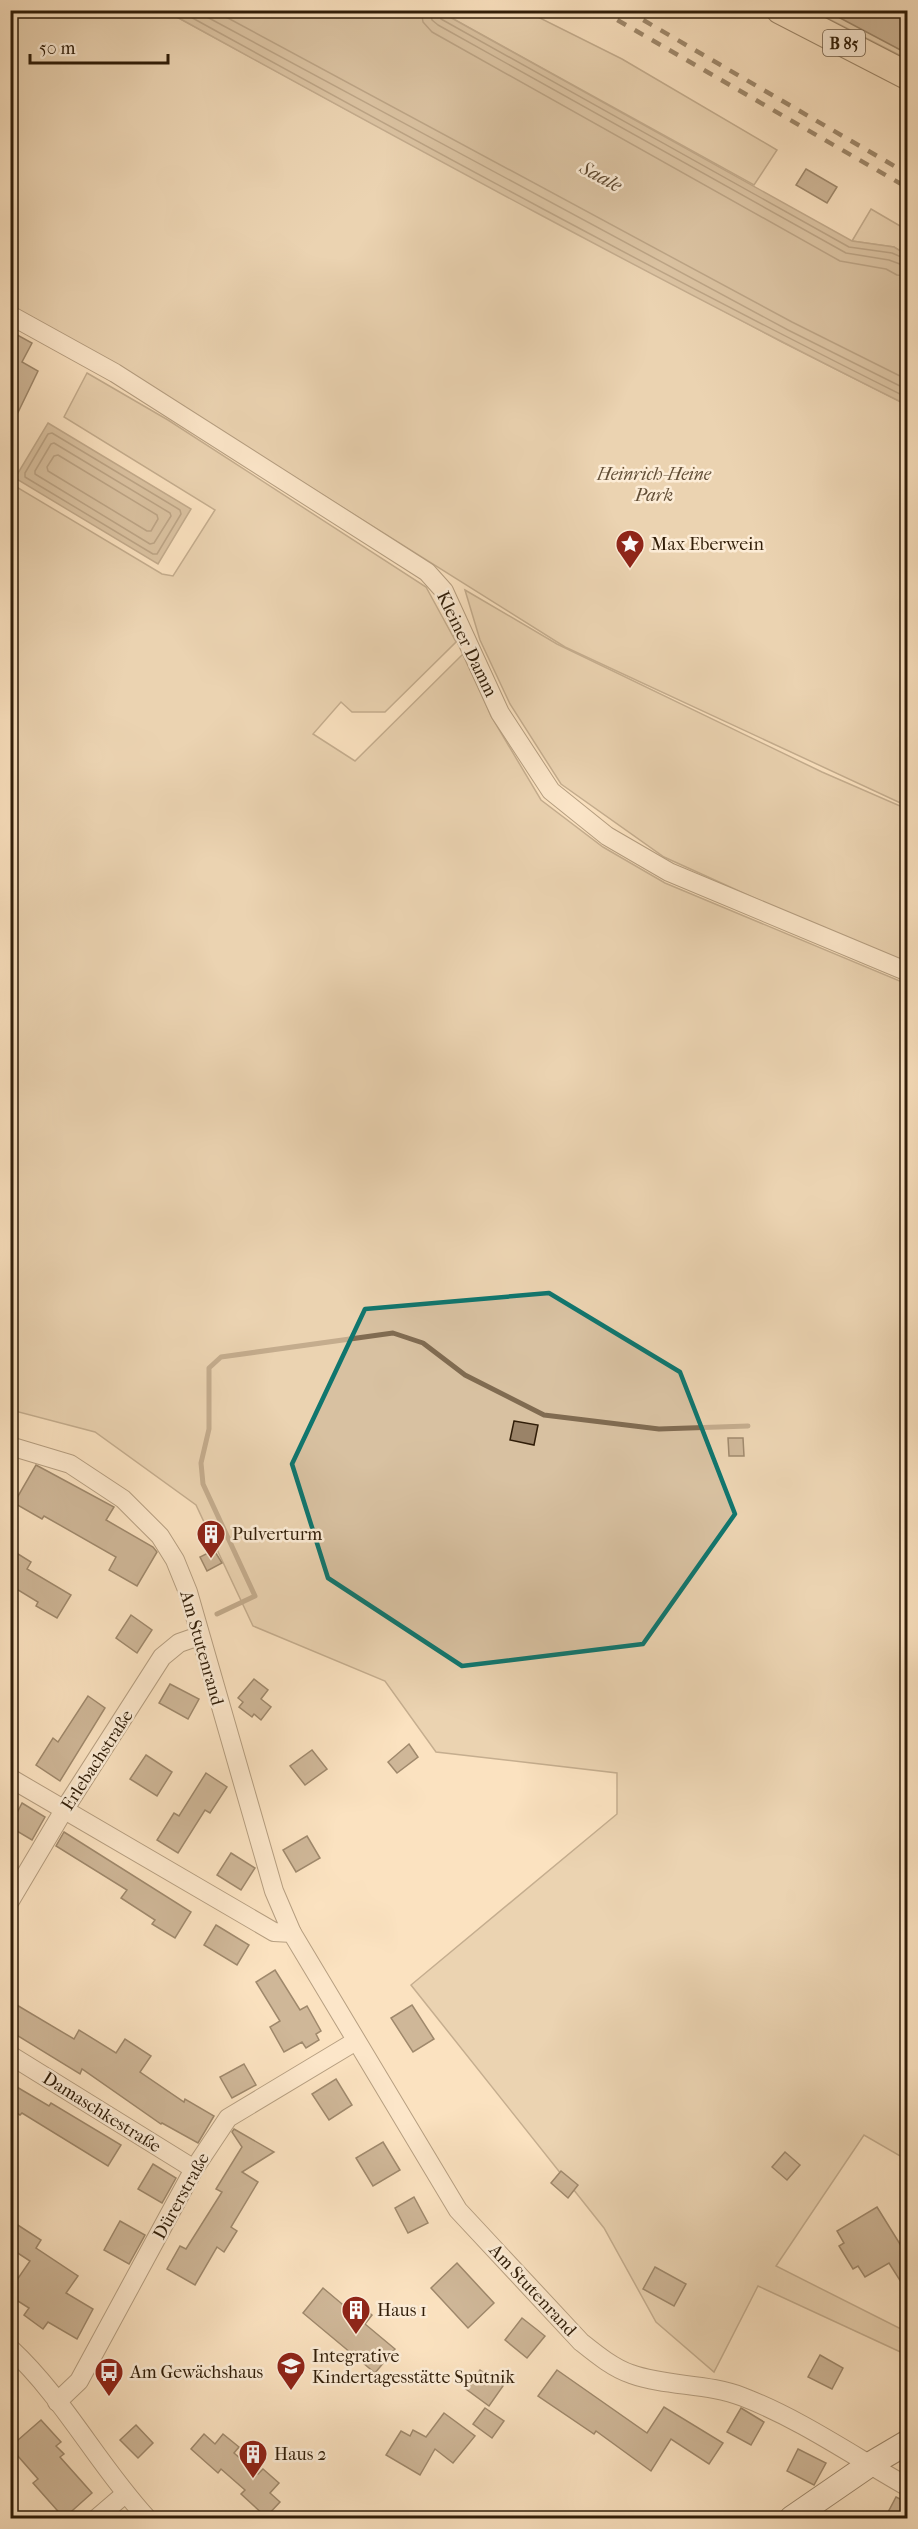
<svg xmlns="http://www.w3.org/2000/svg" width="918" height="2529" viewBox="0 0 918 2529" font-family="'IM FELL French Canon',serif">
	<rect width="100%" height="100%" fill="#fbe2c0"/>
	<filter id="stains"><feTurbulence type="fractalNoise" baseFrequency=".00333" numOctaves="4"/><feColorMatrix values="0 0 0 0 .2 0 0 0 0 .09 0 0 0 0 .02 0 0 0 .5 -.17"/></filter>
	<radialGradient id="worn" r=".72"><stop offset=".6" stop-color="#630" stop-opacity="0"/><stop offset="1" stop-color="#630" stop-opacity=".3"/></radialGradient>
	<!-- green -->
	<g fill="#d8c1a1" stroke="#846f54" stroke-width="1.5">
		<polygon points="11,11 166,11 342,107 782,342 907,405 907,806 565,647 194,414 11,308"/>
		<polygon points="439,11 526,11 622,59 777,150 754,185"/>
		<polygon points="813,11 907,11 907,59"/>
		<polygon points="871,209 907,230 907,255 894,247 852,241"/>
		<polygon points="87,373 168,420 426,587 456,642 385,712 352,712 341,702 313,734 355,761 464,653 491,716 541,800 603,847 665,883 907,984 907,2160 864,2135 776,2266 907,2332 907,2355 758,2286 714,2372 656,2322 604,2228 411,1985 617,1814 617,1773 436,1752 385,1681 253,1626 196,1505 95,1432 11,1410 10,483 162,574 173,576 215,510 64,417"/>
		<polygon points="465,590 557,644 822,772 907,809 908,952 902,965 664,857 561,784 510,704 480,640"/>
	</g>
	<!-- water -->
	<g fill="#b69f81" stroke="#806b51" stroke-width="1.5">
		<path d="M166 11H439L852 241 894 247 907 255V405C657 280 411 146 166 11Z"/>
		<polygon points="48,423 191,509 158,564 15,478"/>
	</g>
	<g fill="none" stroke-linecap="round" stroke-linejoin="round">
		<!-- shore -->
		<g stroke="#735e44" stroke-width="1.5">
			<path d="M178 10C419 143 661 275 908 398"/>
			<polyline points="194,10 788,330 908,390"/>
			<polyline points="213,10 792,322 908,380"/>
			<polyline points="421,10 423,22 432,32 840,261 886,269 897,275 908,276"/>
			<polyline points="430,10 432,20 438,25 846,253 889,260 908,267"/>
			<polyline points="438,10 441,19 849,247 892,253 908,260"/>
			<polygon points="52,433 180,510 181,514 157,554 153,554 25,477 25,473 48,434"/>
			<polygon points="54,443 170,513 171,516 154,543 150,544 35,474 35,471 51,444"/>
			<polygon points="58,455 157,515 158,519 151,531 147,531 48,471 47,467 54,456"/>
		</g>
		<!-- stream -->
		<polyline stroke="#806b51" stroke-width="5" points="217,1614 255,1596 203,1484 201,1463 209,1429 209,1368 221,1357 393,1333 423,1343 465,1375 544,1415 659,1429 748,1426"/>
	</g>
	<!-- building -->
	<g fill="#9a8368" stroke="#301d08" stroke-width="1.5">
		<polygon points="825,10 896,10 908,17 908,54"/>
		<polygon points="806,169 837,187 827,203 796,185"/>
		<polygon points="10,331 32,343 22,362 38,371 10,429"/>
		<polygon points="514,1421 538,1425 534,1445 510,1440"/>
		<polygon points="728,1438 743,1438 744,1456 729,1456"/>
		<polygon points="36,1465 114,1507 106,1520 153,1547 157,1552 137,1586 109,1570 116,1557 44,1516 42,1519 14,1503"/>
		<polygon points="10,1549 31,1562 27,1569 71,1595 57,1618 36,1606 38,1602 15,1588 10,1595"/>
		<polygon points="214,1550 222,1563 207,1571 200,1557"/>
		<polygon points="131,1615 152,1630 137,1653 116,1638"/>
		<polygon points="254,1679 268,1690 261,1699 271,1707 261,1720 254,1714 252,1717 239,1707 243,1702 238,1698"/>
		<polygon points="170,1684 199,1699 188,1719 159,1703"/>
		<polygon points="88,1696 105,1708 60,1781 36,1765 53,1738 58,1742"/>
		<polygon points="409,1744 418,1757 397,1773 388,1762"/>
		<polygon points="312,1750 327,1769 305,1785 290,1766"/>
		<polygon points="146,1755 172,1772 157,1796 130,1779"/>
		<polygon points="206,1773 227,1787 210,1813 205,1810 178,1853 157,1840 174,1813 179,1816"/>
		<polygon points="22,1803 45,1817 32,1840 10,1827"/>
		<polygon points="64,1832 191,1912 175,1938 152,1924 155,1920 121,1898 127,1890 56,1846"/>
		<polygon points="307,1836 320,1858 296,1872 283,1850"/>
		<polygon points="231,1853 255,1868 241,1890 217,1875"/>
		<polygon points="216,1925 249,1945 237,1965 204,1945"/>
		<polygon points="275,1970 300,2010 307,2006 321,2031 316,2034 319,2040 306,2048 302,2042 284,2052 270,2027 280,2021 256,1982"/>
		<polygon points="10,2001 74,2039 79,2030 116,2053 125,2039 151,2056 140,2072 184,2102 185,2099 214,2116 198,2143 162,2123 161,2124 82,2069 80,2074 10,2031"/>
		<polygon points="412,2005 434,2039 413,2052 391,2018"/>
		<polygon points="244,2064 256,2085 232,2098 220,2077"/>
		<polygon points="336,2079 352,2105 329,2120 312,2094"/>
		<polygon points="10,2083 49,2106 51,2103 121,2145 108,2166 22,2113 20,2115 10,2109"/>
		<polygon points="234,2129 274,2152 242,2172 258,2182 231,2227 237,2231 224,2252 217,2247 195,2285 167,2269 180,2246 186,2249 222,2192 216,2189 242,2147 232,2132"/>
		<polygon points="383,2142 400,2170 373,2186 356,2158"/>
		<polygon points="785,2152 800,2165 787,2180 772,2167"/>
		<polygon points="153,2164 176,2178 162,2203 138,2189"/>
		<polygon points="561,2171 578,2185 568,2198 551,2183"/>
		<polygon points="414,2197 428,2223 408,2233 395,2208"/>
		<polygon points="877,2207 908,2257 908,2293 889,2263 865,2277 858,2266 853,2269 839,2246 844,2243 837,2231"/>
		<polygon points="10,2220 41,2240 36,2248 78,2276 66,2293 93,2309 77,2339 48,2322 43,2329 24,2315 29,2308 10,2296 10,2290 30,2261 10,2248"/>
		<polygon points="120,2221 145,2235 129,2264 104,2250"/>
		<polygon points="457,2263 494,2303 468,2328 431,2288"/>
		<polygon points="655,2267 686,2284 674,2306 643,2289"/>
		<polygon points="323,2288 354,2314 361,2306 372,2315 365,2324 395,2349 375,2373 303,2313"/>
		<polygon points="522,2318 545,2336 527,2358 505,2340"/>
		<polygon points="820,2355 843,2368 832,2389 808,2377"/>
		<polygon points="480,2370 503,2386 489,2406 466,2389"/>
		<polygon points="557,2370 647,2433 664,2407 723,2443 709,2464 671,2439 651,2471 596,2431 594,2434 538,2396"/>
		<polygon points="485,2408 504,2421 492,2438 473,2424"/>
		<polygon points="741,2408 764,2422 751,2445 727,2432"/>
		<polygon points="444,2413 475,2436 453,2463 435,2449 420,2475 386,2455 401,2431 410,2436 413,2430 426,2437"/>
		<polygon points="41,2420 61,2442 56,2446 64,2454 60,2457 92,2493 64,2518 33,2483 38,2479 10,2447"/>
		<polygon points="136,2425 153,2443 138,2458 120,2440"/>
		<polygon points="204,2434 215,2444 223,2434 239,2447 234,2453 258,2474 263,2469 279,2483 270,2493 280,2502 266,2517 241,2494 245,2490 221,2469 218,2473 191,2449"/>
		<polygon points="798,2449 826,2463 814,2485 787,2471"/>
		<polygon points="896,2497 908,2503 908,2518 885,2518"/>
	</g>
	<g fill="none" stroke-linecap="round" stroke-linejoin="round">
		<!-- street casing -->
		<g stroke="#634e36" stroke-width="20">
			<g id="street">
				<polyline points="10,315 115,373 427,572 444,591 500,713 551,791 607,836 669,872 908,972"/>
				<polyline points="10,1446 70,1464 123,1499 160,1536 175,1560 188,1592 274,1891 292,1933"/>
				<path d="M10 1778 274 1932 292 1933 458 2210 581 2342C596 2354 613 2368 631 2374 667 2387 708 2383 743 2397 802 2420 853 2456 908 2487"/>
				<polyline points="10,1901 64,1810 162,1657 179,1643 199,1636"/>
				<polyline points="10,2055 194,2169"/>
				<path d="M10 2348C64 2398 98 2465 147 2518"/>
				<polyline points="57,2402 79,2381 194,2169 228,2118 356,2041"/>
				<polyline points="97,2518 125,2494"/>
			</g>
		</g>
		<!-- secondary casing -->
		<g stroke="#301d08" stroke-width="26">
			<polyline id="secondary" points="792,2518 869,2465 908,2442"/>
		</g>
		<!-- primary casing -->
		<g stroke="#301d08" stroke-width="29">
			<polyline id="primary" points="780,10 908,76"/>
		</g>
		<!-- street -->
		<use href="#street" stroke="#fcecd6" stroke-width="18"/>
		<!-- secondary -->
		<use href="#secondary" stroke="#fcecd6" stroke-width="24"/>
		<!-- primary -->
		<use href="#primary" stroke="#fbe2c0" stroke-width="27"/>
		<!-- rail -->
		<g stroke="#301d08" stroke-width="4.5" stroke-dasharray="10 10" stroke-linecap="butt">
			<polyline points="600,10 908,188"/>
			<polyline points="626,10 908,174"/>
		</g>
	</g>
	<!-- marked area -->
	<path d="M0 0H918V2529H0ZM549 1293 680 1372 735 1514 643 1644 462 1666 328 1578 292 1464 365 1309Z" fill="#fbe2c0" fill-opacity=".55" fill-rule="evenodd"/>
	<path fill="none" stroke="#0f766e" stroke-width="4.5" stroke-linejoin="round" d="M549 1293 680 1372 735 1514 643 1644 462 1666 328 1578 292 1464 365 1309Z"/>
	<!-- icons -->
	<defs>
		<g id="sight-pin" transform="scale(1.5)"><path d="M0 17L-7.5 6A9.5 9.5 0 1 1 7.5 6Z" fill="#8f2418" stroke="#fcecd6"/><path d="M0-6L1.8-2.2L6-1.7L2.9 1.2L3.7 5.4L0 3.3L-3.7 5.4L-2.9 1.2L-6-1.7L-1.8-2.2Z" fill="#fff"/></g>
		<g id="building-pin" transform="scale(1.5)"><path d="M0 17L-7.5 6A9.5 9.5 0 1 1 7.5 6Z" fill="#8f2418" stroke="#fcecd6"/><path d="M-4-6H4V6H1V3H-1V6H-4ZM-2.5-4.3h1.7v1.8h-1.7ZM.8-4.3h1.7v1.8H.8ZM-2.5-1h1.7V.8h-1.7ZM.8-1h1.7V.8H.8Z" fill="#fff"/></g>
		<g id="school-pin" transform="scale(1.5)"><path d="M0 17L-7.5 6A9.5 9.5 0 1 1 7.5 6Z" fill="#8f2418" stroke="#fcecd6"/><path d="M0-5L7-2L0 1L-7-2ZM-4 1L0 2.5L4 1V4Q0 6-4 4Z" fill="#fff"/></g>
		<g id="bus-pin" transform="scale(1.5)"><path d="M0 17L-7.5 6A9.5 9.5 0 1 1 7.5 6Z" fill="#8f2418" stroke="#fcecd6"/><path d="M-5-6H5V4H4V6H2V4H-2V6H-4V4H-5ZM-3.5-4V0h7V-4ZM-3.5 1.2v1.5H-2V1.2ZM2 1.2v1.5H3.5V1.2Z" fill="#fff"/></g>
	</defs>
	<g fill-rule="evenodd">
		<use href="#sight-pin" x="630" y="544"/>
		<use href="#building-pin" x="211" y="1534"/>
		<use href="#building-pin" x="356" y="2310"/>
		<use href="#school-pin" x="291" y="2366"/>
		<use href="#bus-pin" x="109" y="2372"/>
		<use href="#building-pin" x="253" y="2454"/>
	</g>
	<g text-anchor="middle" stroke-width="5" stroke-linejoin="round" paint-order="stroke">
		<!-- shield labels -->
		<rect fill="#fcecd6" stroke="#6d5b46" stroke-width="1.5" x="823" y="30" width="42" height="26" rx="4.5"/>
		<g font-size="16" font-weight="bold" fill="#301d08">
			<text x="844" y="49">B 85</text>
		</g>
		<!-- park labels -->
		<g font-size="18" font-style="italic" fill="#624e36" stroke="#fcecd6">
			<text x="654" y="480">Heinrich-Heine<tspan x="654" dy="21">Park</tspan></text>
		</g>
		<!-- poi labels -->
		<g font-size="18" fill="#301d08" stroke="#fcecd6" text-anchor="start">
			<text x="651" y="550">Max Eberwein</text>
			<text x="232" y="1540">Pulverturm</text>
			<text x="377" y="2316">Haus 1</text>
			<text x="312" y="2362">Integrative<tspan x="312" dy="21">Kindertagesstätte Sputnik</tspan></text>
			<text x="130" y="2378">Am Gewächshaus</text>
			<text x="274" y="2460">Haus 2</text>
		</g>
		<!-- street labels -->
		<g font-size="18" fill="#301d08" stroke="#fcecd6">
			<text transform="translate(467 644) rotate(64)" y="6">Kleiner Damm</text>
			<text transform="translate(202 1648) rotate(74)" y="6">Am Stutenrand</text>
			<text transform="translate(97 1760) rotate(-57)" y="6">Erlebachstraße</text>
			<text transform="translate(102 2112) rotate(32)" y="6">Damaschkestraße</text>
			<text transform="translate(181 2196) rotate(-61)" y="6">Dürerstraße</text>
			<text transform="translate(533 2290) rotate(47)" y="6">Am Stutenrand</text>
		</g>
		<!-- water labels -->
		<g font-size="20" font-style="italic" fill="#5f4a32" stroke="#fcecd6">
			<text transform="translate(601 176) rotate(28)" y="7">Saale</text>
		</g>
	</g>
	<!-- margin -->
	<rect width="918" height="2529" fill="none" stroke="#fbe2c0" stroke-width="36"/>
	<rect x="12" y="12" width="894" height="2505" fill="none" stroke="#301d08" stroke-width="3"/>
	<rect x="18" y="18" width="882" height="2493" fill="none" stroke="#301d08" stroke-width="1.5"/>
	<!-- scale -->
	<path d="M30 54v9h138v-9" fill="none" stroke="#301d08" stroke-width="3"/>
	<text x="39" y="54" font-size="18" fill="#301d08" stroke="#fcecd6" stroke-width="4.5" paint-order="stroke">50 m</text>
	<rect width="100%" height="100%" filter="url(#stains)"/>
	<rect width="100%" height="100%" fill="url(#worn)"/>
</svg>
